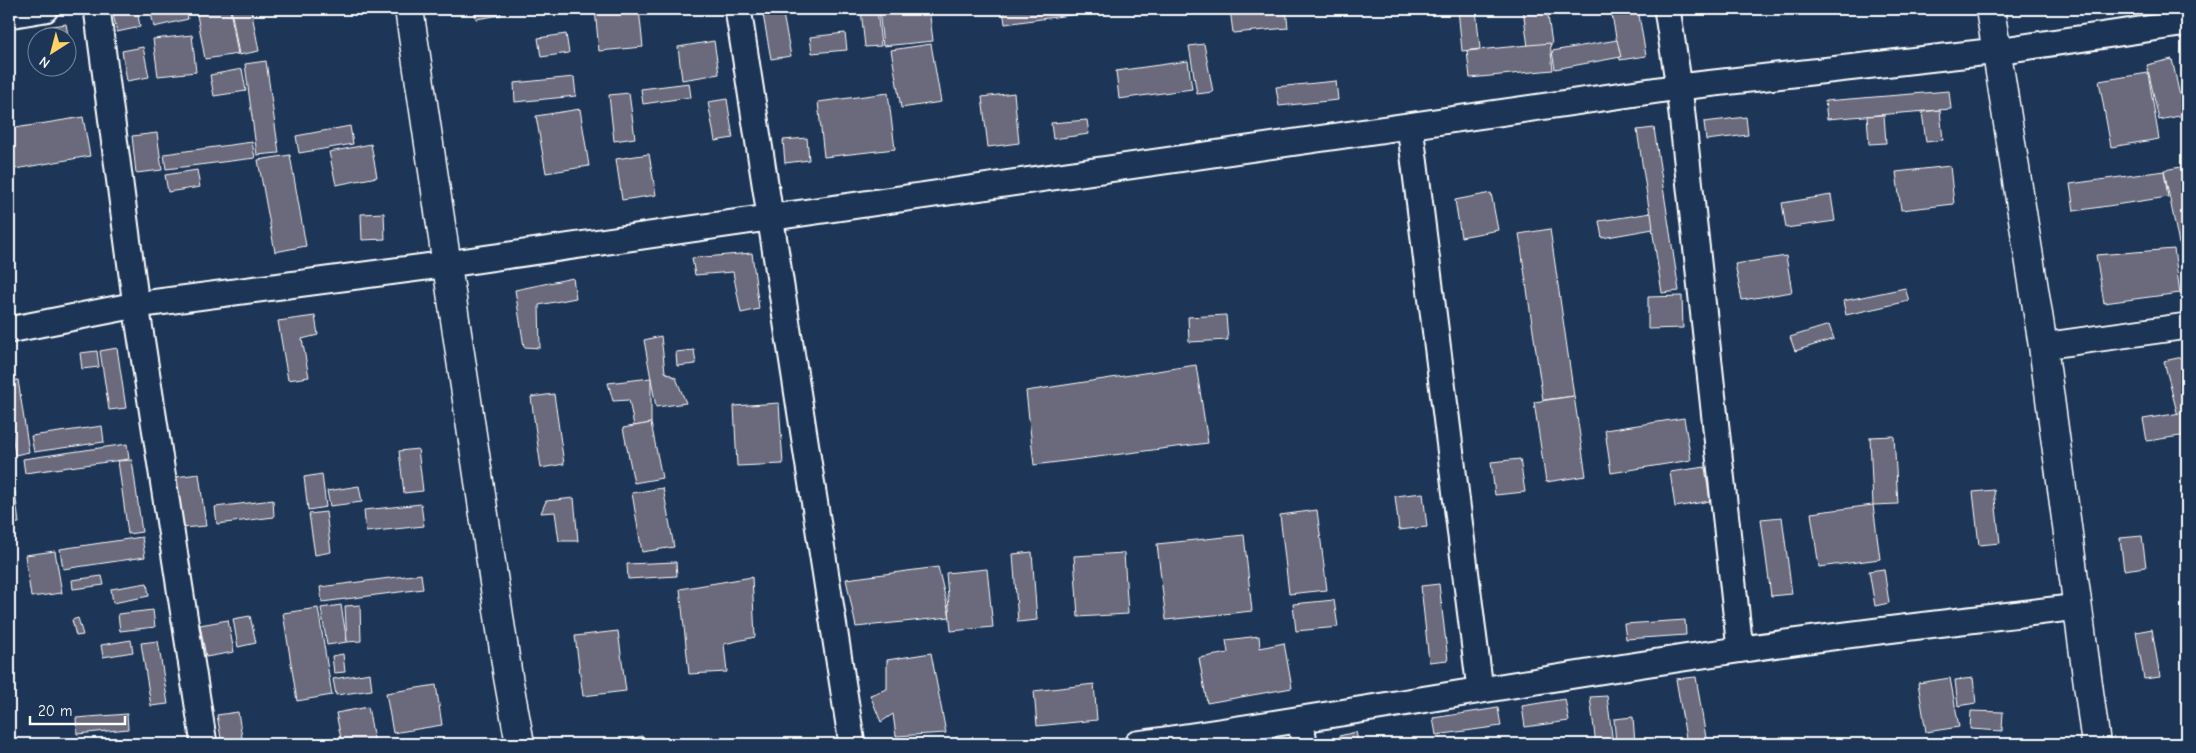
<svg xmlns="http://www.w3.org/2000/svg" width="2196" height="753" viewBox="0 0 2196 753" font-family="'Comic Neue',sans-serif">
	<rect width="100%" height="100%" fill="#1d3557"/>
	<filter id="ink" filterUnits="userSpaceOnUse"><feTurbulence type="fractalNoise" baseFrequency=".02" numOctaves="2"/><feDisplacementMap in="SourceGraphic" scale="10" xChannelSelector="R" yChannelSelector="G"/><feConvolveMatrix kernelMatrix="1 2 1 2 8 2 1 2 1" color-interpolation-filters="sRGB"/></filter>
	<g filter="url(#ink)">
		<!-- building -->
		<g fill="#6a6a7b" stroke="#fff">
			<polygon points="112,9 137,9 140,27 117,32"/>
			<polygon points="150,9 186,9 188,19 154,27"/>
			<polygon points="196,9 230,9 238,54 205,59"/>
			<polygon points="231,9 251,9 259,51 239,55"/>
			<polygon points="474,9 500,9 501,15 476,19"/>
			<polygon points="595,9 639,9 643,47 599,51"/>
			<polygon points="762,9 782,9 791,56 771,59"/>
			<polygon points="877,9 881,46 865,47 861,10"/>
			<polygon points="879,9 929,9 933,41 883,46"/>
			<polygon points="1003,9 1091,9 1091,12 1005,24"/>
			<polygon points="1093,9 1125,9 1094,14"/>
			<polygon points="1230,9 1286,9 1288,28 1233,33"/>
			<polygon points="1458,9 1476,9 1480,49 1462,51"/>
			<polygon points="1523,9 1547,9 1552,44 1528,47"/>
			<polygon points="1611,9 1638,9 1646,56 1620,60"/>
			<polygon points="66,24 73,62 68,63 68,38 47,38 45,27"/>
			<polygon points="845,33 847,50 812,53 810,37"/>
			<polygon points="566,34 569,53 541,57 538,38"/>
			<polygon points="192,35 196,72 158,76 153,39"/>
			<polygon points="1617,40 1621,57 1555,69 1552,51"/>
			<polygon points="714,41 719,74 682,80 678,47"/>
			<polygon points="1550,43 1553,70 1470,78 1467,51"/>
			<polygon points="931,44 941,102 901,108 891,50"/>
			<polygon points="1204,44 1213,92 1197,94 1189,46"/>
			<polygon points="143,47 149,77 127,81 122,51"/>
			<polygon points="2172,59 2184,115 2159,120 2147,65"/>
			<polygon points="266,61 279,153 257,155 245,64"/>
			<polygon points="1188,61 1192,89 1119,99 1116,71"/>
			<polygon points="242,69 246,91 214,96 210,75"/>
			<polygon points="2148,73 2159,139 2111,147 2099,81"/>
			<polygon points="574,77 576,96 515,102 514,83"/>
			<polygon points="1336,81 1338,100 1279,106 1276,87"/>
			<polygon points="689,83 691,97 643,104 641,89"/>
			<polygon points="1949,91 1951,109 1827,119 1825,101"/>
			<polygon points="629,93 635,138 614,141 609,95"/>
			<polygon points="888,93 895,149 824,157 818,102"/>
			<polygon points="1014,93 1019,143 988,147 982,97"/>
			<polygon points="727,99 733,138 715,141 708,102"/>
			<polygon points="580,109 589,166 546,173 536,116"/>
			<polygon points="1940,110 1943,140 1926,142 1922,112"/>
			<polygon points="1884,115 1886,143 1869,144 1867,116"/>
			<polygon points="83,117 90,156 9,170 9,129"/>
			<polygon points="1746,117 1748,135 1706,140 1704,122"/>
			<polygon points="1087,120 1089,134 1053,139 1051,123"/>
			<polygon points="350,126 353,144 299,153 296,136"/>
			<polygon points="1654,128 1679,291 1662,293 1637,130"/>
			<polygon points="157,133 162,170 136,173 132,136"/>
			<polygon points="807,138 809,160 785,163 783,140"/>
			<polygon points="252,142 255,158 166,169 164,154"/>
			<polygon points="371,144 377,177 336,185 329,152"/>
			<polygon points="649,154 656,195 622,200 616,159"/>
			<polygon points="290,155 306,246 275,252 258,160"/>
			<polygon points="1950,166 1954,204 1901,210 1896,172"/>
			<polygon points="2187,166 2187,242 2179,244 2164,170"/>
			<polygon points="197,170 200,187 168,192 165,175"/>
			<polygon points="2164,171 2168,197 2074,211 2070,184"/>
			<polygon points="1491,193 1498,230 1461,237 1455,200"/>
			<polygon points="1831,195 1835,221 1786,228 1782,203"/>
			<polygon points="384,213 385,239 362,240 361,214"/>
			<polygon points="1651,213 1653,229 1602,238 1599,221"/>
			<polygon points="1550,229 1574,396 1543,400 1519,234"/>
			<polygon points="2174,249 2180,293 2104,303 2096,255"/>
			<polygon points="752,253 759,309 741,313 733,272 695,275 692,258"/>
			<polygon points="1786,256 1792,292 1742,300 1735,264"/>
			<polygon points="573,278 576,298 539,305 540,348 524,347 515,290"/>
			<polygon points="1905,288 1909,301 1846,315 1843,301"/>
			<polygon points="1682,296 1683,328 1648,329 1648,297"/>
			<polygon points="1226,315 1228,340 1189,342 1188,317"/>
			<polygon points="315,316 318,335 302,339 309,377 288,380 278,321"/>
			<polygon points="1829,325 1834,339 1795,351 1790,337"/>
			<polygon points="661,336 665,372 676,378 686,403 656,407 644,340"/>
			<polygon points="117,348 126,408 109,410 100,351"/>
			<polygon points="694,350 696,364 677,366 676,352"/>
			<polygon points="97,351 99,367 82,369 80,353"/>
			<polygon points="2187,356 2187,414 2178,416 2164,361"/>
			<polygon points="1196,365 1208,443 1034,465 1026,391"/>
			<polygon points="651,378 651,423 634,426 629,400 613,401 608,383"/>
			<polygon points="18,380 29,452 15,455 9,409 9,381"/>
			<polygon points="554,394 564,464 541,468 531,397"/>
			<polygon points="1574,396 1586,476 1546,482 1534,402"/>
			<polygon points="779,403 783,464 737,466 734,406"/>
			<polygon points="2187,412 2187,435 2147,441 2143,419"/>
			<polygon points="1684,418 1691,460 1611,473 1605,430"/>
			<polygon points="651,423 662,478 634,483 623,428"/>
			<polygon points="102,426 104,442 34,452 31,436"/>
			<polygon points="1894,436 1898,504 1873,505 1870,437"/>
			<polygon points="127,444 129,459 25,473 23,459"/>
			<polygon points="418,449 423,491 404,493 399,451"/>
			<polygon points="1520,459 1525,492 1495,495 1491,462"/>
			<polygon points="9,460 11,460 19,523 9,524"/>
			<polygon points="132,460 142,532 128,534 118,461"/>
			<polygon points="1705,467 1710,501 1675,507 1670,472"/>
			<polygon points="199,474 206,526 181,528 175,477"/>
			<polygon points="322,474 326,507 308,510 304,477"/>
			<polygon points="359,486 362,502 330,506 327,491"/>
			<polygon points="663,488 674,547 642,552 632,493"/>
			<polygon points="1994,490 2000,543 1979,545 1973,492"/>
			<polygon points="1423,493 1427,527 1399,530 1395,496"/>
			<polygon points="574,498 578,541 559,541 555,512 541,513 546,501"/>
			<polygon points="273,500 274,517 217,524 215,507"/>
			<polygon points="421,504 424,526 366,532 364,510"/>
			<polygon points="1873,505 1880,559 1819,567 1811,513"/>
			<polygon points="1317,510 1327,590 1289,594 1280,515"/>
			<polygon points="326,512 331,552 315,555 309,514"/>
			<polygon points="1782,517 1792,594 1771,596 1761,519"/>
			<polygon points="1244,535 1252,611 1166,620 1157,544"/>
			<polygon points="2142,536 2146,567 2124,570 2120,538"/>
			<polygon points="142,537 145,557 63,569 60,549"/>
			<polygon points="55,551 62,593 31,597 25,555"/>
			<polygon points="1032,552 1037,620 1018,622 1013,554"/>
			<polygon points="1124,553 1128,614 1078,617 1074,556"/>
			<polygon points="676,562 677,576 628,579 627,564"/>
			<polygon points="938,567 950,617 856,627 846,579"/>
			<polygon points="987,569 993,627 951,631 946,573"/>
			<polygon points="1884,569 1889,603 1875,606 1869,571"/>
			<polygon points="421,574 423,589 322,602 320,587"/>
			<polygon points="102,576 104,585 73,589 72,580"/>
			<polygon points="752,577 755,637 724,644 727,672 689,674 680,589"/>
			<polygon points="147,583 149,596 113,603 111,589"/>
			<polygon points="1439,584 1448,660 1429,662 1421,586"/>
			<polygon points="1334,600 1338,627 1296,631 1293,604"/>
			<polygon points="341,605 347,642 327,645 321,608"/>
			<polygon points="360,605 361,641 347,642 345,606"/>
			<polygon points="318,608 332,695 297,701 283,613"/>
			<polygon points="153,610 155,627 120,631 118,614"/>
			<polygon points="250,616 256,643 238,647 233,619"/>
			<polygon points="78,618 83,635 76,636 72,620"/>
			<polygon points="228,620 234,652 206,657 200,625"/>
			<polygon points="1685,620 1686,635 1626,639 1624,624"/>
			<polygon points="2152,629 2160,677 2144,679 2136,632"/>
			<polygon points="618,631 626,691 583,696 575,636"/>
			<polygon points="1259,636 1260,648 1284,643 1292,688 1207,703 1199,658 1228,653 1226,640"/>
			<polygon points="131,640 133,652 103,657 101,645"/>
			<polygon points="158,641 168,704 151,706 141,643"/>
			<polygon points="931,653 946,733 896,736 893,714 881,722 870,695 887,689 887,660"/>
			<polygon points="343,654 345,672 334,673 332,656"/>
			<polygon points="370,673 372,690 336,695 333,679"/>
			<polygon points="1696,677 1707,744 1687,744 1676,679"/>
			<polygon points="1950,678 1959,727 1926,732 1918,683"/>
			<polygon points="1973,678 1976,703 1958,706 1955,680"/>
			<polygon points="1094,684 1097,720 1037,726 1034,691"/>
			<polygon points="436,685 442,725 393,733 386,693"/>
			<polygon points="1607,696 1613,744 1596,744 1590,697"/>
			<polygon points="1565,699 1569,721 1525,727 1522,706"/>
			<polygon points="368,707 375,744 342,744 336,713"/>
			<polygon points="1498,708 1501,726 1436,735 1433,718"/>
			<polygon points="1971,711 2003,712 2002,731 1970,729"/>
			<polygon points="238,712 243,744 222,744 217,715"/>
			<polygon points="127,714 128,729 77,734 76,718"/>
			<polygon points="1633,717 1635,744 1616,744 1614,719"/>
			<polygon points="1356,732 1359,744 1341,744 1339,736"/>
			<polygon points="642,736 643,744 609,744"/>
		</g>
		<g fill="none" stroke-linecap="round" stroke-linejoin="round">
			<!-- street casing -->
			<g stroke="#fff" stroke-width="29">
				<g id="street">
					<polyline points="97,9 136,305 204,744"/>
					<polyline points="738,9 852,744"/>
					<polyline points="1667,9 1679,87 1740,649"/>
					<polyline points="9,15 45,9"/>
					<polyline points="1410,126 1480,689"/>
					<polyline points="9,330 136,305 448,264 1679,87 1997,51 2187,23"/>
					<polyline points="2043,346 2187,326"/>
					<polyline points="1301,721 1304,744"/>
					<path d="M1137 744C1338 716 1536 679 1737 650 1850 633 1964 621 2078 607"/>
				</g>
			</g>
			<!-- secondary casing -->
			<g stroke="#fff" stroke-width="31">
				<g id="secondary">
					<polyline points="409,9 508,677 520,744"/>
					<polyline points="1990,9 2043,346 2096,744"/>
				</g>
			</g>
			<!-- street -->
			<use href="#street" stroke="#1d3557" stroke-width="25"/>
			<!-- secondary -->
			<use href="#secondary" stroke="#1d3557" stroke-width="28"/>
		</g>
	</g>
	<!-- margin -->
	<rect width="2196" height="753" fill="none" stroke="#1d3557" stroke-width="30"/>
	<rect x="15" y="15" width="2166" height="723" fill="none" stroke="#fff" stroke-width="2" filter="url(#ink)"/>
	<!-- north arrow -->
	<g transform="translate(52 52) rotate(216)"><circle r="24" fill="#1d3557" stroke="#77869a"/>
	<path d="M0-4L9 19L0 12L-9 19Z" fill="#ffd166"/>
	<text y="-8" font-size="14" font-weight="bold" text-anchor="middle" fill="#ffffff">N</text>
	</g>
	<!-- scale -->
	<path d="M30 716v8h95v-8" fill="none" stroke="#ffffff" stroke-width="2.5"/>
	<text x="38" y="716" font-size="15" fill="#ffffff" stroke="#1d3557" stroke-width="4" paint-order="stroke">20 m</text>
</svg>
